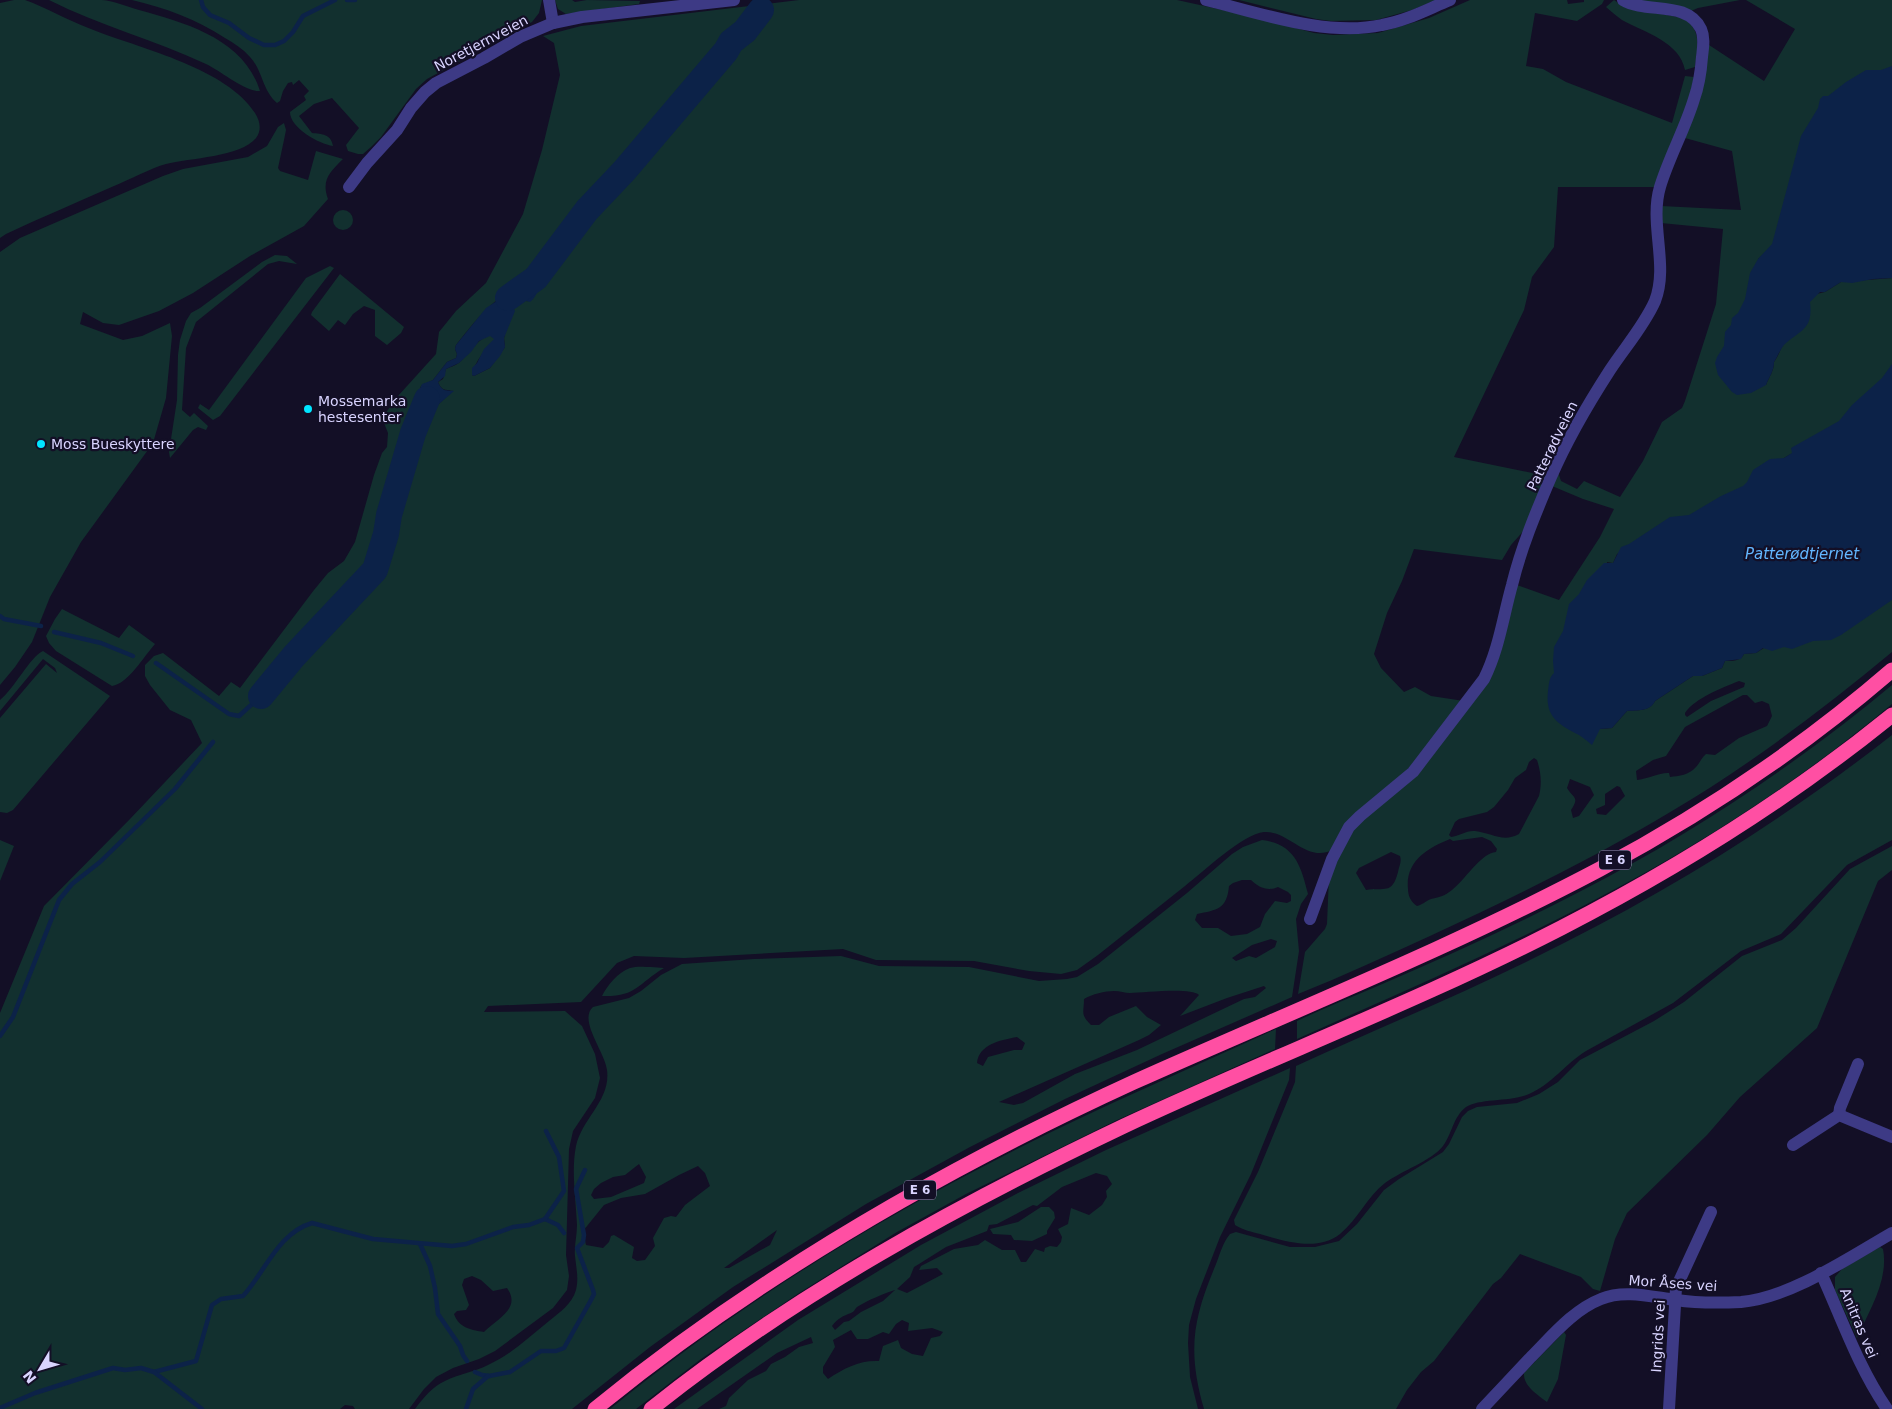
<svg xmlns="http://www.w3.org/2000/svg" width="1892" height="1409" viewBox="0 0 1892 1409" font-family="'DejaVu Sans',sans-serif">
	<rect width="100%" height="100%" fill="#130f26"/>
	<!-- green -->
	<g fill="#12302f" fill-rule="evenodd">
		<path d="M14 0H25L33 3C54 12 74 23 96 31 143 49 227 69 255 113 260 121 262 130 256 138 241 157 189 158 166 164 151 168 129 180 114 186 78 202 42 217 6 234L0 238V3Z"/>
		<path d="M49 0C67 0 85 0 102 0 114 1 128 7 139 10 186 23 244 39 260 91 245 92 221 71 206 64 155 40 100 26 49 0Z"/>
		<path d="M132 0H542L539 13 532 22 427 79 416 89 381 137 371 147 363 154H358L348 151 346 145 359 128 332 98 314 104 299 116 312 133C322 134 331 134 333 146 319 144 290 128 290 112L306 100 304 96 309 91 299 80 293 85 292 82 288 83 283 91 280 101 277 103C262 90 263 71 250 57 243 49 234 43 225 38 196 19 166 8 132 0Z"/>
		<polygon points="555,0 572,0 575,2 587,0 640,1 639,4 566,14 558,9"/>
		<path d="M799 0H1177L1259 18 1314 33 1333 35 1378 33 1429 18 1470 0H1567L1568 4 1584 2V0H1604L1602 4 1577 21 1535 13 1526 66 1543 69 1566 82 1672 123 1685 76 1694 77 1688 105 1655 187H1558L1554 247 1532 277 1524 310 1454 457 1547 476 1526 528 1511 545 1502 560 1414 549 1402 581 1387 613 1374 654 1381 668 1404 692 1415 687 1431 696 1464 701 1430 745 1332 850C1307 863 1288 830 1264 832 1243 834 1203 872 1185 886 1156 909 1127 932 1098 955L1077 970 1061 974 1029 971 974 961 876 960 843 949 684 958 634 956 617 963 581 1002 488 1006 484 1012 565 1011 582 1026 595 1054 600 1078 595 1098 573 1131 569 1149 566 1255 569 1276 567 1290 553 1308 495 1351 479 1359 453 1368 436 1377 424 1389 409 1409H355L353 1406 345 1405 340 1409H0V1013L44 906 130 819 202 743 191 720 170 710 150 685 145 676V665L154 656 163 653 219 696 231 682 240 688 314 590 328 573 344 561 355 542 374 475 382 453 387 447 388 433 382 418 398 396 436 354 439 332 456 311 486 283 523 214 542 150 560 75 554 43 543 36 581 26ZM507 293 529 302 517 298 509 300 513 306 504 338 505 347 490 368 474 376 472 375C475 361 485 350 495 339L491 335C478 338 470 352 460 362 457 365 450 367 446 369L443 379 438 382C442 392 446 389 453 391L432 410 413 433 418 394 421 386 433 380 447 362 456 358 457 354 455 349 456 345C467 331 478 317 491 305 496 300 502 298 507 293ZM472 1276 481 1280 493 1291 507 1288C522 1309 496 1319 484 1332 471 1330 459 1328 454 1314L457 1311 466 1310 469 1305 462 1285 464 1279Z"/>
		<polygon points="1239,0 1436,0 1412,10 1376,20 1331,21 1316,19"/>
		<path d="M1614 0 1624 7 1683 18C1702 29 1698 49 1695 67L1685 70C1680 42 1644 32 1622 20 1616 16 1611 11 1606 7Z"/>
		<polygon points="1633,0 1740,0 1698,8 1691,11"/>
		<path d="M1746 0H1892V89L1771 248 1758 259 1766 385C1769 377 1774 371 1774 362 1786 345 1788 321 1792 300L1825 292 1841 282 1892 278V406L1789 455 1784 458 1779 468 1617 554 1613 563 1607 562 1600 729 1612 728 1627 711C1637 710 1649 712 1655 701L1693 676H1702L1722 668 1725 661C1732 661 1741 661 1744 654L1756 653 1892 566V652C1822 710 1750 765 1672 811 1594 858 1512 898 1430 936 1386 956 1343 976 1298 994L1305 952 1325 929 1327 924 1329 876 1351 830 1479 693 1517 585 1559 600 1600 537 1614 509 1583 499 1552 486 1558 472 1561 481 1577 489 1584 481 1620 497 1643 461 1662 422 1682 408 1685 401 1716 304 1723 229 1661 223V206L1741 210 1732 151 1685 138 1709 45 1764 81 1795 29ZM1739 681 1745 683 1744 687 1711 701 1687 717 1685 715V713C1695 698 1722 688 1739 681ZM1743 695H1747L1755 703 1762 701 1769 704 1772 716 1767 726 1739 738 1715 755 1706 754C1701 758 1700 763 1696 767 1689 775 1679 776 1670 777L1669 773C1661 772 1647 779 1637 780L1636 771 1653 760 1666 756 1685 727ZM1534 758 1537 760C1541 772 1542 784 1539 796L1519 834C1503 843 1492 833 1475 831 1467 830 1459 836 1451 837L1449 835 1455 822 1459 819 1487 812 1494 807 1508 790 1515 778 1526 770 1529 762ZM1570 779 1590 787 1594 795 1579 816 1573 818 1571 810C1580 797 1573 798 1567 788ZM1617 786 1620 787 1625 796 1606 815 1597 814 1596 809 1605 805V794ZM1482 837 1491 841 1497 849 1496 852C1481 853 1464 881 1452 890 1444 896 1441 897 1431 899 1426 901 1422 905 1417 906 1411 902 1408 896 1408 889 1405 862 1427 848 1450 839L1453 841ZM1391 852 1400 856C1402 862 1399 866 1398 872 1392 895 1385 887 1366 890L1356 873 1359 868Z"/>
		<path d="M284 123 286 130 284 140 278 168 280 171 308 180 316 151 343 159C330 172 321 180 328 199L304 226 250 256 193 293 159 311 119 325 103 323 83 312 80 324 123 340 142 336 170 323 172 336 166 398 153 443 81 542 50 597 32 642 15 667 0 685V252L20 238 163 176 183 169 248 157 267 146 278 127Z"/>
		<circle cx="343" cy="220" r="10"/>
		<polygon points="275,255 287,256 297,264 279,261 268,264 196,322 186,348 182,410 190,417 194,413 208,426 206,430 198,427 193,430 170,458 169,452 177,400 178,355 180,340 186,321 191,313 200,308 262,262"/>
		<polygon points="330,266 334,268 220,416 213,420 198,408 200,404 209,410 306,278"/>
		<polygon points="340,274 404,327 401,333 387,345 375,336 375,310 364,306 353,314 345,325 338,320 329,331 311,315 312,312"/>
		<path d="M62 609 119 638 129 625 155 644C144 656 128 684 112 686L56 651 49 643 46 636 55 619Z"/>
		<path d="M43 651 110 696 13 810 7 813 0 812V718L46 664 57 673 55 668 43 659 0 711V700C15 688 29 658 43 651Z"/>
		<path d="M1892 685V704C1803 778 1705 842 1602 896 1503 949 1399 993 1297 1039V1021C1324 1008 1352 997 1380 985 1448 956 1516 925 1581 891 1692 834 1797 764 1892 685Z"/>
		<path d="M1892 735V840L1847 865 1781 934 1741 951 1673 1003 1586 1051C1565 1064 1552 1084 1529 1094 1510 1102 1479 1098 1466 1107 1453 1117 1452 1134 1443 1146 1431 1161 1401 1171 1385 1183 1367 1197 1358 1219 1340 1234 1318 1252 1284 1241 1260 1234 1252 1232 1243 1230 1235 1225L1234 1220 1258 1172 1289 1097 1295 1082 1296 1066C1374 1030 1453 998 1530 960 1661 896 1777 825 1892 735Z"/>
		<polygon points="0,840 14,846 0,881"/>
		<path d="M1262 840C1295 844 1301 866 1308 894L1301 904 1296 919 1299 951 1292 997 1162 1054 1065 1099 970 1147 866 1204 733 1287 650 1347 572 1409H415C423 1398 433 1386 445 1381 459 1374 474 1372 488 1365 512 1354 529 1337 549 1321 560 1312 572 1304 576 1290 579 1278 576 1267 575 1256 574 1246 577 1236 577 1225 576 1200 571 1171 576 1146 582 1118 611 1100 607 1070 605 1052 578 1020 593 1007L629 998 641 991 661 975 682 964 754 959 841 956 879 966 969 967 1039 981 1067 979 1077 977 1098 964 1187 893 1232 854 1243 847ZM1242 880H1251C1258 887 1268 892 1278 887L1288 892 1291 895V901L1287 903 1275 901 1265 914 1260 927 1247 934 1231 936 1218 928H1202L1195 920 1197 914C1217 910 1227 909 1229 886L1233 883ZM1271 939 1277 941 1275 947 1256 958 1249 956 1236 961 1232 958 1252 945ZM1264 986 1266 988 1255 997 1244 999 1137 1050 1075 1074 1023 1103 1014 1105 999 1102 1139 1040 1149 1035 1161 1025 1147 1017 1136 1006 1109 1017 1099 1025H1091C1080 1014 1084 1013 1084 999 1092 994 1105 991 1114 991 1120 991 1125 993 1130 993 1143 993 1191 987 1199 995L1180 1016 1227 998ZM1017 1037 1025 1043 1022 1050H1014L988 1057 983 1066 977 1063C979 1044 1001 1040 1017 1037ZM639 1164 646 1177 644 1183 611 1197 594 1199 591 1195 594 1189 601 1183 613 1177 625 1175ZM698 1166 705 1173 710 1186 685 1205 676 1217 671 1216 664 1218 653 1238 655 1246 645 1260 637 1261 632 1258 634 1247 614 1235 611 1236 609 1242 603 1248 586 1245 583 1231 604 1205 621 1198 645 1194 679 1175ZM777 1230 770 1245 729 1268H724Z"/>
		<path d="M1892 846V870L1878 881 1817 1028 1740 1097 1707 1135 1627 1213 1615 1239 1600 1291 1593 1289 1581 1277 1520 1254 1501 1278 1493 1284 1434 1361 1421 1372 1407 1390 1396 1409H1204C1188 1353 1192 1322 1214 1269 1219 1258 1222 1243 1230 1234L1236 1232 1290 1247H1315L1339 1241 1357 1224 1384 1190 1399 1179 1443 1152 1449 1144 1462 1117 1468 1111 1477 1107 1517 1103 1539 1094 1558 1082 1580 1060 1654 1021 1684 1002 1742 956 1782 940 1796 928 1850 869Z"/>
		<path d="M651 967 664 968C637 984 637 997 602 996 607 986 618 972 630 968 637 966 645 967 651 967Z"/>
		<path d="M1276 1029 1275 1049 1117 1120 966 1194 897 1232 799 1293 701 1359 636 1409H610C728 1313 857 1231 992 1162 1085 1113 1181 1073 1276 1029Z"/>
		<path d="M1290 1068 1289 1080 1251 1174 1220 1237 1196 1299 1189 1325 1188 1343 1190 1377 1198 1409H719L726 1406 729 1398 748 1380 766 1371 771 1364 785 1357 799 1347 813 1343 811 1337 777 1353 697 1409H674L798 1320 921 1245 1018 1193 1106 1150ZM1096 1173 1107 1176 1112 1184 1106 1191 1107 1197 1102 1205 1089 1215 1071 1208 1068 1224 1058 1229 1062 1237 1061 1242 1057 1247 1050 1246 1045 1248 1044 1252 1035 1249 1026 1262H1021L1015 1250H1002L985 1240 978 1245 954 1249 921 1266 919 1270 937 1268 943 1274 907 1293 897 1289 910 1277 914 1267 919 1264 946 1247 987 1231 989 1225 997 1224 1033 1205 1037 1206 1062 1187ZM895 1290 883 1301 861 1312 849 1321 844 1322 835 1330 832 1326C838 1318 843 1316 851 1313 855 1311 854 1310 857 1307 868 1300 883 1294 895 1290ZM902 1320 909 1323 908 1331 932 1328 943 1332 940 1336 931 1338 923 1356 912 1354 901 1348 898 1340 883 1346 879 1361C860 1360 844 1368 828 1379L823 1373V1367L835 1347 833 1340 851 1330 857 1339H868L883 1332 889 1334 896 1324Z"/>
		<polygon points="1041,1207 1049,1207 1054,1212 1055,1218 1047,1231 1047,1234 1032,1241 1014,1240 1011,1235 993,1234 990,1229 1018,1222"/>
		<path d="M1880 1247 1883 1249C1889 1280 1869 1311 1857 1338L1835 1290V1277L1842 1269Z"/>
		<path d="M1564 1332 1566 1335 1558 1379 1547 1402C1538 1395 1523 1386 1524 1373Z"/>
	</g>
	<!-- water -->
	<g fill="#0c2248">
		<path d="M1892 66V278L1873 279 1852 283 1841 282 1825 292H1820L1810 302C1813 328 1803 329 1786 343 1781 347 1778 356 1774 362 1774 371 1769 377 1766 385L1751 393 1737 395 1732 392 1718 375 1715 363 1717 357 1724 346 1725 332 1731 325 1732 318 1738 313 1745 299 1750 273 1758 259 1772 244 1801 136 1818 108 1820 99 1823 96H1828L1846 82 1866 70H1881Z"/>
		<path d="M529 273C542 279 540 294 530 302L517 298 509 300 515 311 504 338 505 347 500 356 490 368 474 376 472 375V368L477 363 484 349 494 339 490 336 479 341 471 352 459 363 446 369 445 376 438 382C442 392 446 390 454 391L432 410 413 433 410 430 419 391 422 384 433 380 447 362 456 358 457 354 455 349 456 345 486 308 503 297 517 277 522 274Z"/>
		<path d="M1892 364V600L1841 635 1831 640 1813 641 1792 649 1784 647 1772 651 1763 648 1756 653 1744 654 1741 659 1725 661 1722 668 1702 676H1693L1655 701C1650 712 1637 710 1627 711L1612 728 1600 729 1592 745C1588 742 1584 738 1579 735 1558 724 1545 717 1548 691 1549 684 1549 677 1554 673L1553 661 1554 647 1563 631 1569 604 1579 594 1587 580 1604 563H1613L1621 547 1629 544 1670 517 1689 515 1721 496 1743 486 1747 482 1753 470 1770 459 1784 458 1792 453 1791 448 1839 421 1852 405 1882 378Z"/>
	</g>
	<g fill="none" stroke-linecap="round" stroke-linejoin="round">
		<!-- stream -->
		<g stroke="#0c2248" stroke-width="4.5">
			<polyline points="201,0 203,7 210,15 229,23 249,38 264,45 275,45 284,41 293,32 303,16 335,0"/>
			<polyline points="347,0 355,0"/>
			<polyline points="0,616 4,619 41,626"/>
			<polyline points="54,632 101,643 133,656"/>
			<polyline points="156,663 229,714 239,716 261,696"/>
			<polyline points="0,1036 13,1017 59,900 72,884 100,862 175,789 213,742"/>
			<polyline points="545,1219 558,1225 564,1233"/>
			<polyline points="420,1244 430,1266 435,1288 438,1314 460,1346 463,1355 467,1361"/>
			<path d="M154 1372 196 1361 212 1305 221 1299 243 1296C265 1272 278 1233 312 1223L373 1239 452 1246 466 1244 513 1227 529 1225 545 1219 564 1191 559 1157 546 1131"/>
			<polyline points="475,1372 482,1375 489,1376 510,1372 541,1351 556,1351 564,1348 591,1300 594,1294 593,1290 577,1248 583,1242 584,1235 576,1189 585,1170"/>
			<polyline points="0,1408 35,1393 113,1368 125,1370 141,1368 154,1372 202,1409"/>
			<polyline points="466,1409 473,1389 488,1376"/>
		</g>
		<!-- river -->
		<g stroke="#0c2248" stroke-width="26">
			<polyline points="508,298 536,278 587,210 624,171 726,51 731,42 745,31 761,10"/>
			<polyline points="261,696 294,656 375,570 386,534 389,515 413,433 427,399"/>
		</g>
		<!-- minor -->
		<g stroke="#3d3a85" stroke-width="12">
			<polyline points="549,0 553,23"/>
			<path d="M1206 0C1260 13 1326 37 1382 25 1406 21 1428 9 1450 0"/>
			<polyline points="349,187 367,163 397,130 411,108 425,92 436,83 484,58 520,37 553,23 582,17 734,0"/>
			<path d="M1310 919 1332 859 1349 827 1360 816 1413 772 1484 679C1499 649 1503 617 1512 585 1521 548 1536 512 1551 477 1567 440 1588 404 1610 370 1625 347 1644 326 1655 301 1669 265 1649 224 1660 187 1669 157 1685 129 1694 99 1699 85 1701 71 1702 57 1703 48 1705 38 1701 29 1687 0 1647 14 1623 0"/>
			<polyline points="1839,1115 1840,1108 1858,1064"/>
			<polyline points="1793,1145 1839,1115 1892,1137"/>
			<path d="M1821 1273C1842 1319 1858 1367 1887 1409"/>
			<path d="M1482 1409C1498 1392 1515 1374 1531 1357 1552 1336 1573 1310 1601 1299 1624 1289 1652 1297 1676 1300 1696 1303 1720 1303 1741 1302 1790 1298 1850 1257 1892 1233"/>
			<polyline points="1669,1409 1676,1288 1711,1212"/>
		</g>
		<!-- motorway -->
		<g stroke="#ff4fa3" stroke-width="15">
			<path d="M595 1409C759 1275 942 1170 1134 1082 1290 1012 1449 949 1600 869 1703 814 1803 747 1892 670"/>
			<path d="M651 1409C795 1294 958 1205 1124 1126 1269 1058 1419 1001 1561 928 1678 868 1790 798 1892 715"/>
		</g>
	</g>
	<!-- markers -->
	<g fill="#00e5ff" stroke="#130f26" stroke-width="2">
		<circle cx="308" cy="409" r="5"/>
		<circle cx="41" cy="444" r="5"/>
	</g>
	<g text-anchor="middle" stroke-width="4.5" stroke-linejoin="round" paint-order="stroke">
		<!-- shield labels -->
		<g fill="#130f26" stroke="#9e99be" stroke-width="1">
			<rect x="1599" y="850.5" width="32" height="19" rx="4"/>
			<rect x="904" y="1180.5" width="32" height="19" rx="4"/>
		</g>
		<g font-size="12" font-weight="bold" fill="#d9d4ff">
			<text x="1615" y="864">E 6</text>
			<text x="920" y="1194">E 6</text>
		</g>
		<!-- street labels -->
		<g font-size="14" fill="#d9d4ff" stroke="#130f26">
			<text transform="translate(481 43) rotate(-28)" y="5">Noretjernveien</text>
			<text transform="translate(1552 446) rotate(-64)" y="5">Patterødveien</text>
			<text transform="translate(1673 1283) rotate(4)" y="5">Mor Åses vei</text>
			<text transform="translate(1859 1323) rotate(67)" y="5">Anitras vei</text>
			<text transform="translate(1658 1336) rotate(-87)" y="5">Ingrids vei</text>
		</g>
		<!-- poi labels -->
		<g font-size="14" fill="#d9d4ff" stroke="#130f26" text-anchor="start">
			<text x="318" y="406">Mossemarka<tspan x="318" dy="16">hestesenter</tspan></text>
			<text x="51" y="449">Moss Bueskyttere</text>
		</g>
		<!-- water labels -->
		<g font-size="15" font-style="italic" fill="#62b6ff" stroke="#130f26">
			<text x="1802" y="559">Patterødtjernet</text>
		</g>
	</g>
	<!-- north arrow -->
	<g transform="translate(40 1369) rotate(232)" stroke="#130f26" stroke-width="4" paint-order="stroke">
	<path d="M0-4L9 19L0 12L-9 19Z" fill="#d9d4ff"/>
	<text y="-8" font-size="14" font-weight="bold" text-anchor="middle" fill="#d9d4ff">N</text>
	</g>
</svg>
